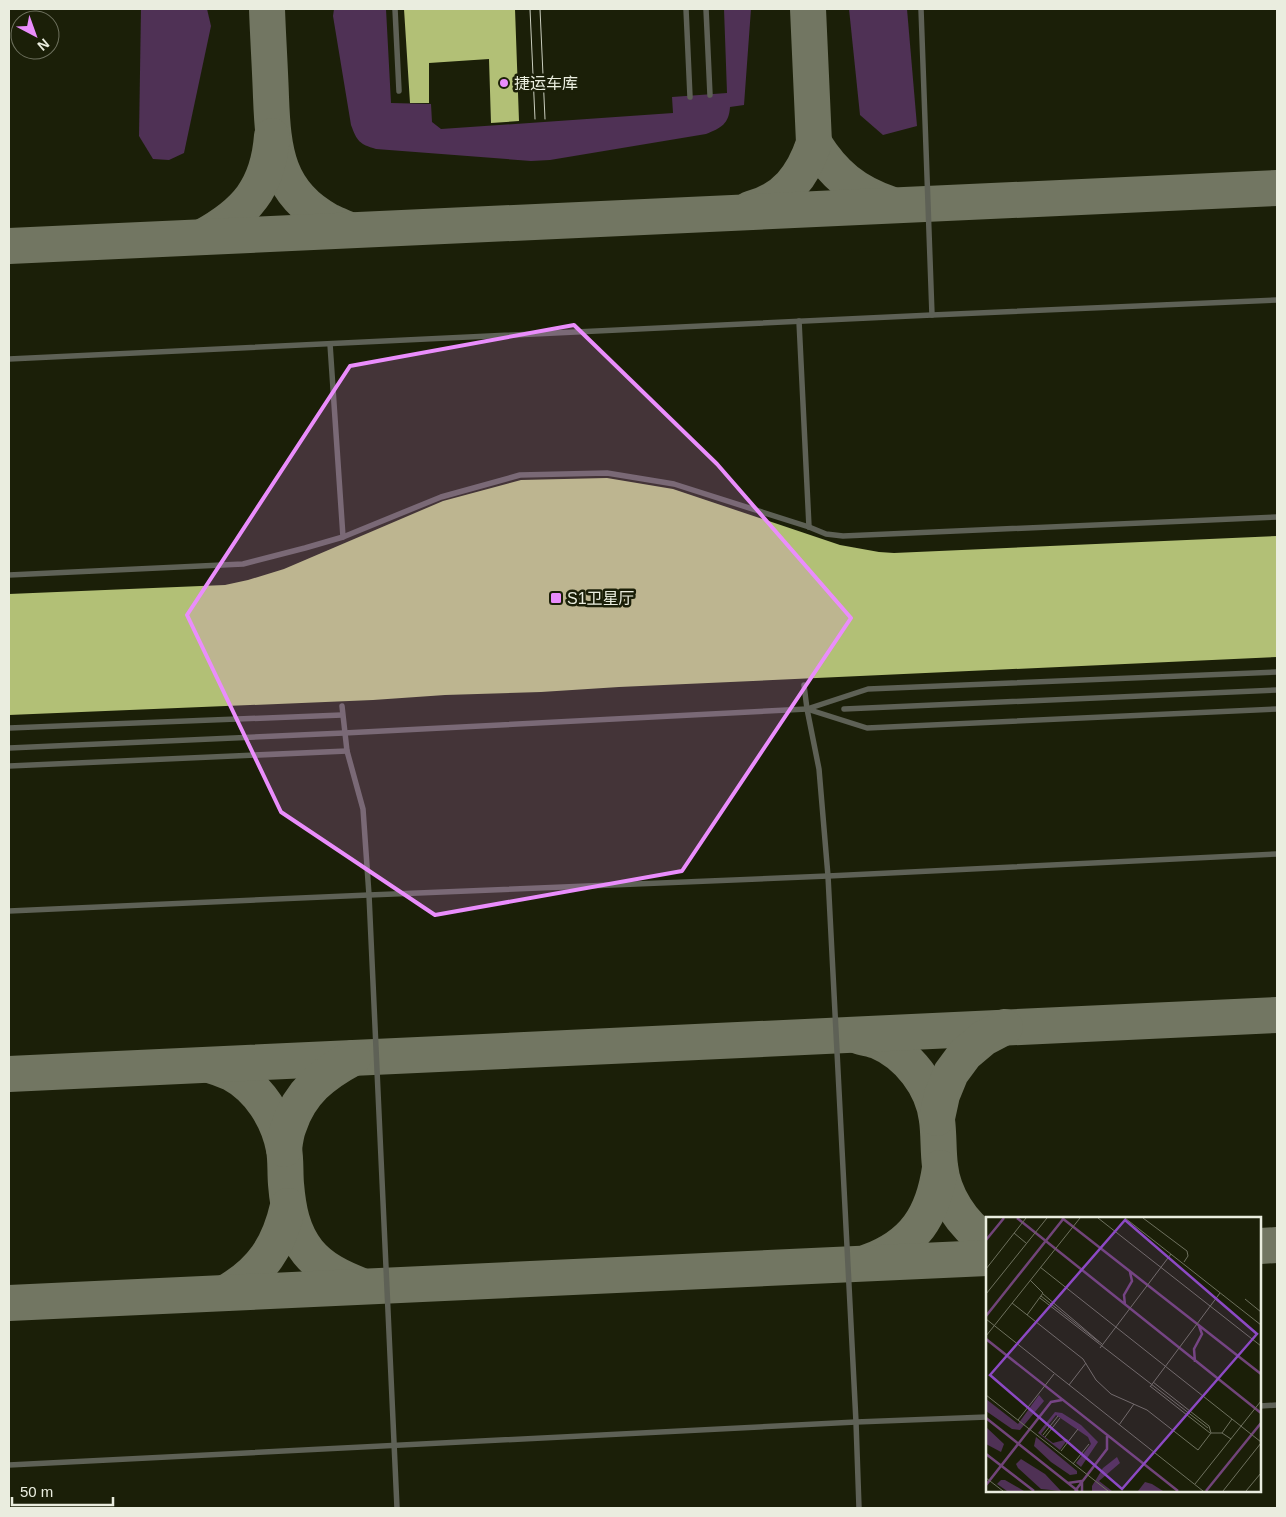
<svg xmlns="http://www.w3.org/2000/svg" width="1286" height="1517" viewBox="0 0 1286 1517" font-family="Helvetica,'Noto Sans SC',sans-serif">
	<rect width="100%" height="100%" fill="#1b1f08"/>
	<!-- green -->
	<g fill="#4f3155">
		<polygon points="141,9 207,9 211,26 184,153 169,160 153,159 139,136"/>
		<path d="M334 9H386L391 103 431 104 432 122 441 129 673 113 672 97 727 93 724 9H751L744 105 730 107C729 124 721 128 706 134L550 160 531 161 376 149C359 144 357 141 351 125L333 16Z"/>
		<polygon points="849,9 907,9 917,126 883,135 860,115"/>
	</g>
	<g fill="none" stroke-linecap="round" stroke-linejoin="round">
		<!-- taxiway -->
		<g stroke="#727662" stroke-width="36">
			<path d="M267 9C268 38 270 67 271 97 273 150 277 193 329 221 336 225 343 227 350 230"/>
			<path d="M814 143C834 175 855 192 890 204"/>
			<path d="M750 209C785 200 803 176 814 143L808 9"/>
			<path d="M202 237C246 213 268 188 272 136"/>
			<polyline points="9,246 1277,188"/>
			<path d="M858 1036C864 1038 871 1039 877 1041 908 1054 933 1086 937 1120 939 1135 938 1150 940 1166 943 1195 962 1225 987 1241"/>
			<path d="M209 1065C216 1067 224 1070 231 1073 259 1088 278 1118 284 1149 286 1160 285 1172 286 1184 288 1208 292 1232 308 1252 322 1269 341 1278 362 1286"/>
			<polyline points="9,1074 1277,1015"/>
			<polyline points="937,1118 942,1095 951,1073 965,1054 984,1038 1005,1027"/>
			<path d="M284 1149C285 1142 286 1133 289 1126 300 1092 323 1074 353 1058"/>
			<polyline points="1260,1246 1277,1245"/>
			<path d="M868 1262C914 1245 933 1216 940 1168"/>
			<path d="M225 1293C262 1272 279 1246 288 1206"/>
			<polyline points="9,1303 987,1258"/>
		</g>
	</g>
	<!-- building -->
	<g fill="#b2c076">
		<polygon points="404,9 515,9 519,121 491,123 489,59 429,63 429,103 410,103"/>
		<polygon points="607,478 673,489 840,545 879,552 894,553 1277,536 1277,657 619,687 541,692 445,695 373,700 9,715 9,594 225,585 248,580 284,569 443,501 521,480"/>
	</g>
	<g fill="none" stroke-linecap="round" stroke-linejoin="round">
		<!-- lane -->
		<g stroke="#5e6156" stroke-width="5.5">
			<polyline points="395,9 399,91"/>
			<polyline points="686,9 690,97"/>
			<polyline points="706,9 710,95"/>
			<polyline points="921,9 932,315"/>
			<polyline points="799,321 809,527"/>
			<polyline points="330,344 343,537"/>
			<polyline points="9,359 932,315 1277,300"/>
			<polyline points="9,575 243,564 305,548 343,537 441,497 520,475 607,473 674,484 809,527 826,534 843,536 1277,517"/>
			<polyline points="804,685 807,709 819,769 828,876 856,1422 859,1508"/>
			<polyline points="342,706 347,751 363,809 369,895 397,1508"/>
			<polyline points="807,709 867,728 1277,709"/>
			<polyline points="844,709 1277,690"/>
			<polyline points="9,728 342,715"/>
			<polyline points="9,748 344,733 807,709 868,689 1277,672"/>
			<polyline points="9,766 347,751"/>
			<polyline points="9,911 369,895 828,876 1277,854"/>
			<polyline points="1260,1406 1277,1405"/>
			<polyline points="9,1465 856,1422 987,1417"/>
		</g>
		<!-- tram -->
		<g stroke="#c9ccbd" stroke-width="1">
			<polyline points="530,9 535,119"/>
			<polyline points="540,9 545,119"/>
		</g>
	</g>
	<!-- marked area -->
	<path fill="#ea8dfc" fill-opacity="0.2" stroke="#ea8dfc" stroke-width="4" stroke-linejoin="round" d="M574 325 717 464 851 618 682 871 435 915 281 812 187 615 350 366Z"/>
	<!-- markers -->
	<g fill="#ea8dfc" stroke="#1b1f08" stroke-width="2">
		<circle cx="504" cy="83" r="5"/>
		<rect x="550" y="592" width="12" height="12" rx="2.5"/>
	</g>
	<g text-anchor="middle" stroke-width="5" stroke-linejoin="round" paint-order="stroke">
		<!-- poi labels -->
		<g font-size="16" fill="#eaeddf" stroke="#1b1f08" text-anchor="start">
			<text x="514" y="89">捷运车库</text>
			<text x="567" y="604">S1卫星厅</text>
		</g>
	</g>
	<!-- overview -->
	<g transform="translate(986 1217)">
		<rect width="275" height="275" fill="#1b1f08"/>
		<path d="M53 178 58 184 34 213 26 212 0 194V182L32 207ZM69 195 76 196 95 208 112 225 95 250 90 246 105 227 102 220 70 198 55 217 67 226 82 222 74 233 52 216ZM0 210 18 227 15 235 0 227ZM50 220 91 254V257L84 258 65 245 48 229ZM131 240 134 246 113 264 126 274H106V269L117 251ZM35 242 59 257 75 274 55 272 32 251 30 247ZM15 263H19L38 274H21L11 267ZM159 265 166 267 177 274H152Z" fill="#4f3155"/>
		<path fill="none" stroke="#714479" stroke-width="2.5" d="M31 1 275 196M76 1 275 157M0 23 18 1M139 88 138 78 146 64 144 55M0 99 78 1M0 122 192 274M209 145 208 132 216 117 213 109M0 201 92 274M0 237 48 274M82 266 96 264V274M0 268 65 185 76 183M89 274 121 232V219M220 274 275 206"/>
		<path fill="none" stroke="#6e715e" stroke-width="1" d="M112 1 275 129M139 1 275 108M157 1 201 34 202 39 198 45M28 16 40 26M54 50 275 225M0 52 40 1M0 77 61 1M57 77 116 127M55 79 113 125M54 81 222 211M259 82 275 95M26 86 97 142 110 163 125 177 161 193 212 233 225 216H236L245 222M41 98 57 76 44 63M0 102 217 274M0 119 94 1M114 131 185 37M167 165 223 209 225 216M83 168 100 146M164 169 224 216M164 170 234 76M0 178 122 274M32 203 68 157M133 208 148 187M236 216 246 202M57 218 72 199M59 220 74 201M75 234 92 212M87 247 103 227M0 261 17 274M209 267 275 184M237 274 275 226M260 274 275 256"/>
		<path fill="#8c49c4" fill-opacity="0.15" stroke="#8c49c4" stroke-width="2.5" d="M139 3 271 117 136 272 4 158Z"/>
		<rect width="275" height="275" fill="none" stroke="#eaeddf" stroke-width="2.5"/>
	</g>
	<!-- border -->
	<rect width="1286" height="1517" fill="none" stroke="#eaeddf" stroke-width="20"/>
	<!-- north arrow -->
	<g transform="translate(35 35) rotate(139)"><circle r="24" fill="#1b1f08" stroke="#6e715e"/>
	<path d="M0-4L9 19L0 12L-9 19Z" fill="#ea8dfc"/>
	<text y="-8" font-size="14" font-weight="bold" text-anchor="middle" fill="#eaeddf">N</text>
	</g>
	<!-- scale -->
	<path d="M12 1497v8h101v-8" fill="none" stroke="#eaeddf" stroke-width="2.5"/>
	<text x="20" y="1497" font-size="15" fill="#eaeddf" stroke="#1b1f08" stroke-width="4" paint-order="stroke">50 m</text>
</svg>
